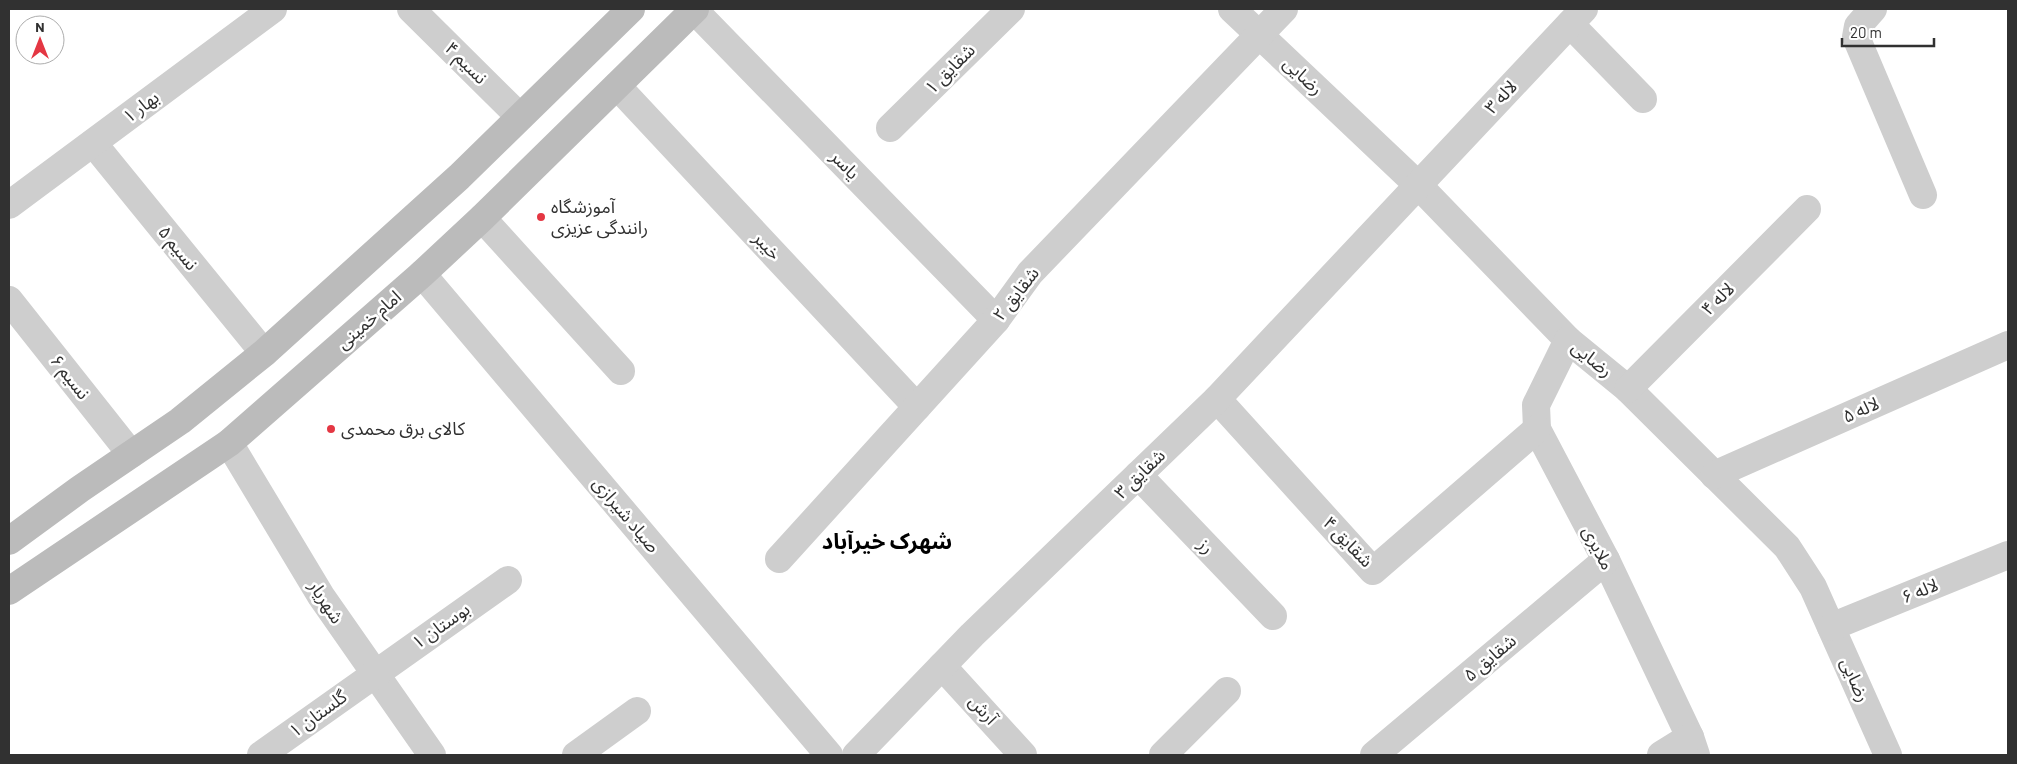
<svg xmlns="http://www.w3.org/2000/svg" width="2017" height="764" viewBox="0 0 2017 764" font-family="Barlow,'Noto Sans Arabic',sans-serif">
	<rect width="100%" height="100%" fill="#fff"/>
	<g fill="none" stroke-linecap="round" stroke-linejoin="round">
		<!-- minor -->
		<g stroke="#cecece" stroke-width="28">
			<polyline points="411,9 520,117"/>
			<polyline points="1232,9 1418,185 1568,340 1628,389 1787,547 1813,587 1888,755"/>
			<polyline points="1873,9 1858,26 1856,37 1923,195"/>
			<polyline points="694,10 996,320"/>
			<polyline points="1570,24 1643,99"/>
			<polyline points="617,86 917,407"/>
			<polyline points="890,128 1011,9"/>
			<polyline points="93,143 264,353"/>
			<polyline points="9,205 273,9"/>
			<polyline points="482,218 621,371"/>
			<polyline points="422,274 829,755"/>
			<polyline points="9,300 131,454"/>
			<polyline points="1568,340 1536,405 1537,429 1606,560 1690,737 1696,755"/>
			<polyline points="1628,389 1807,209"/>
			<polyline points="1217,399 1373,571 1537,429"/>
			<polyline points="229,443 321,596 432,755"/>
			<polyline points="1138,475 1273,616"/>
			<polyline points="1714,475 2008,345"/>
			<polyline points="779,559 996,320 1030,273 1284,9"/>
			<polyline points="1831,627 2008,555"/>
			<polyline points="942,666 1023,755"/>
			<polyline points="261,755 508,580"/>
			<polyline points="576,755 637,711"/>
			<polyline points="856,755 972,635 1217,399 1584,9"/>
			<polyline points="1163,755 1227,691"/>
			<polyline points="1374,755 1606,560"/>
			<polyline points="1661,755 1690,737"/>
		</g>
		<!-- secondary -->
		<g stroke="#bbb" stroke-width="28">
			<polyline points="9,541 80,489 180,421 264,353 459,177 631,9"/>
			<polyline points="9,591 229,443 422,274 482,218 695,9"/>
		</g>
	</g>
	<!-- markers -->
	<g fill="#e43743" stroke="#fff" stroke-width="2">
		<circle cx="541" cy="217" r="5"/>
		<circle cx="331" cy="429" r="5"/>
	</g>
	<g text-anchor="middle" stroke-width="5" stroke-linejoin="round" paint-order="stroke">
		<!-- street labels -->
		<g font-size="18" fill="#313131" stroke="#fff">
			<text transform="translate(466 63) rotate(45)" y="6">نسیم ۴</text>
			<text transform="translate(950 69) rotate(-45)" y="6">شقایق ۱</text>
			<text transform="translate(1303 76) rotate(43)" y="6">رضایی</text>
			<text transform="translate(1501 97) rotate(-47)" y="6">لاله ۳</text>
			<text transform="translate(141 107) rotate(-37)" y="6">بهار ۱</text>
			<text transform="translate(845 165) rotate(46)" y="6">یاسر</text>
			<text transform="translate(767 246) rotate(47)" y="6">خیبر</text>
			<text transform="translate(178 248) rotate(51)" y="6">نسیم ۵</text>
			<text transform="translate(1016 294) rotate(-52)" y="6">شقایق ۲</text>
			<text transform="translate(1718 299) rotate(-45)" y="6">لاله ۴</text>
			<text transform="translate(369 320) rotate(-41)" y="6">امام خمینی</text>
			<text transform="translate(1592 359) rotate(39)" y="6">رضایی</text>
			<text transform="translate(70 377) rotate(52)" y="6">نسیم ۶</text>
			<text transform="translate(1861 410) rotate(-24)" y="6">لاله ۵</text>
			<text transform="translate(1140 474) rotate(-44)" y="6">شقایق ۳</text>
			<text transform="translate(626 515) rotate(50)" y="6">صیاد شیرازی</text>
			<text transform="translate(1348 542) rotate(46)" y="6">شقایق ۴</text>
			<text transform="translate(1206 546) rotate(46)" y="6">رز</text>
			<text transform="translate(1598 548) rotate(63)" y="6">ملایری</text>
			<text transform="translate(1920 591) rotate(-22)" y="6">لاله ۶</text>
			<text transform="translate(326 602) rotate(57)" y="6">شهریار</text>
			<text transform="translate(441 626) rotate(-35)" y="6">بوستان ۱</text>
			<text transform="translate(1490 658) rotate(-40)" y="6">شقایق ۵</text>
			<text transform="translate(1855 680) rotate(66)" y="6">رضایی</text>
			<text transform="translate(983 710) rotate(48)" y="6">آرش</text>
			<text transform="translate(318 714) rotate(-36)" y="6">گلستان ۱</text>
		</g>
		<!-- poi labels -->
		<g font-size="18" fill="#313131" stroke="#fff" text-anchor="start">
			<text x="551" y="213">آموزشگاه<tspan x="551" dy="21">رانندگی عزیزی</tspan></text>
			<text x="341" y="435">کالای برق محمدی</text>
		</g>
		<!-- district labels -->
		<g font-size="22" font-weight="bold" fill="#000" stroke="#fff">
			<text x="887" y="549">شهرک خیرآباد</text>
		</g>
	</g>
	<!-- border -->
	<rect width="2017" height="764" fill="none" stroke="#313131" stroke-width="20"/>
	<!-- north arrow -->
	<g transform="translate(40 40)"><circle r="24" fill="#ffffff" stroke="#adadad"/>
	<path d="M0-4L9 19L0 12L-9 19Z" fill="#e43743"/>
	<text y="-8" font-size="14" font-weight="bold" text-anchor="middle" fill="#313131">N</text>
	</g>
	<!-- scale -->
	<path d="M1842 38v8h92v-8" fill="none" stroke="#313131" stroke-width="2.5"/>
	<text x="1850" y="38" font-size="15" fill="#313131" stroke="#ffffff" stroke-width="4" paint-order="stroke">20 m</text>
</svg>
